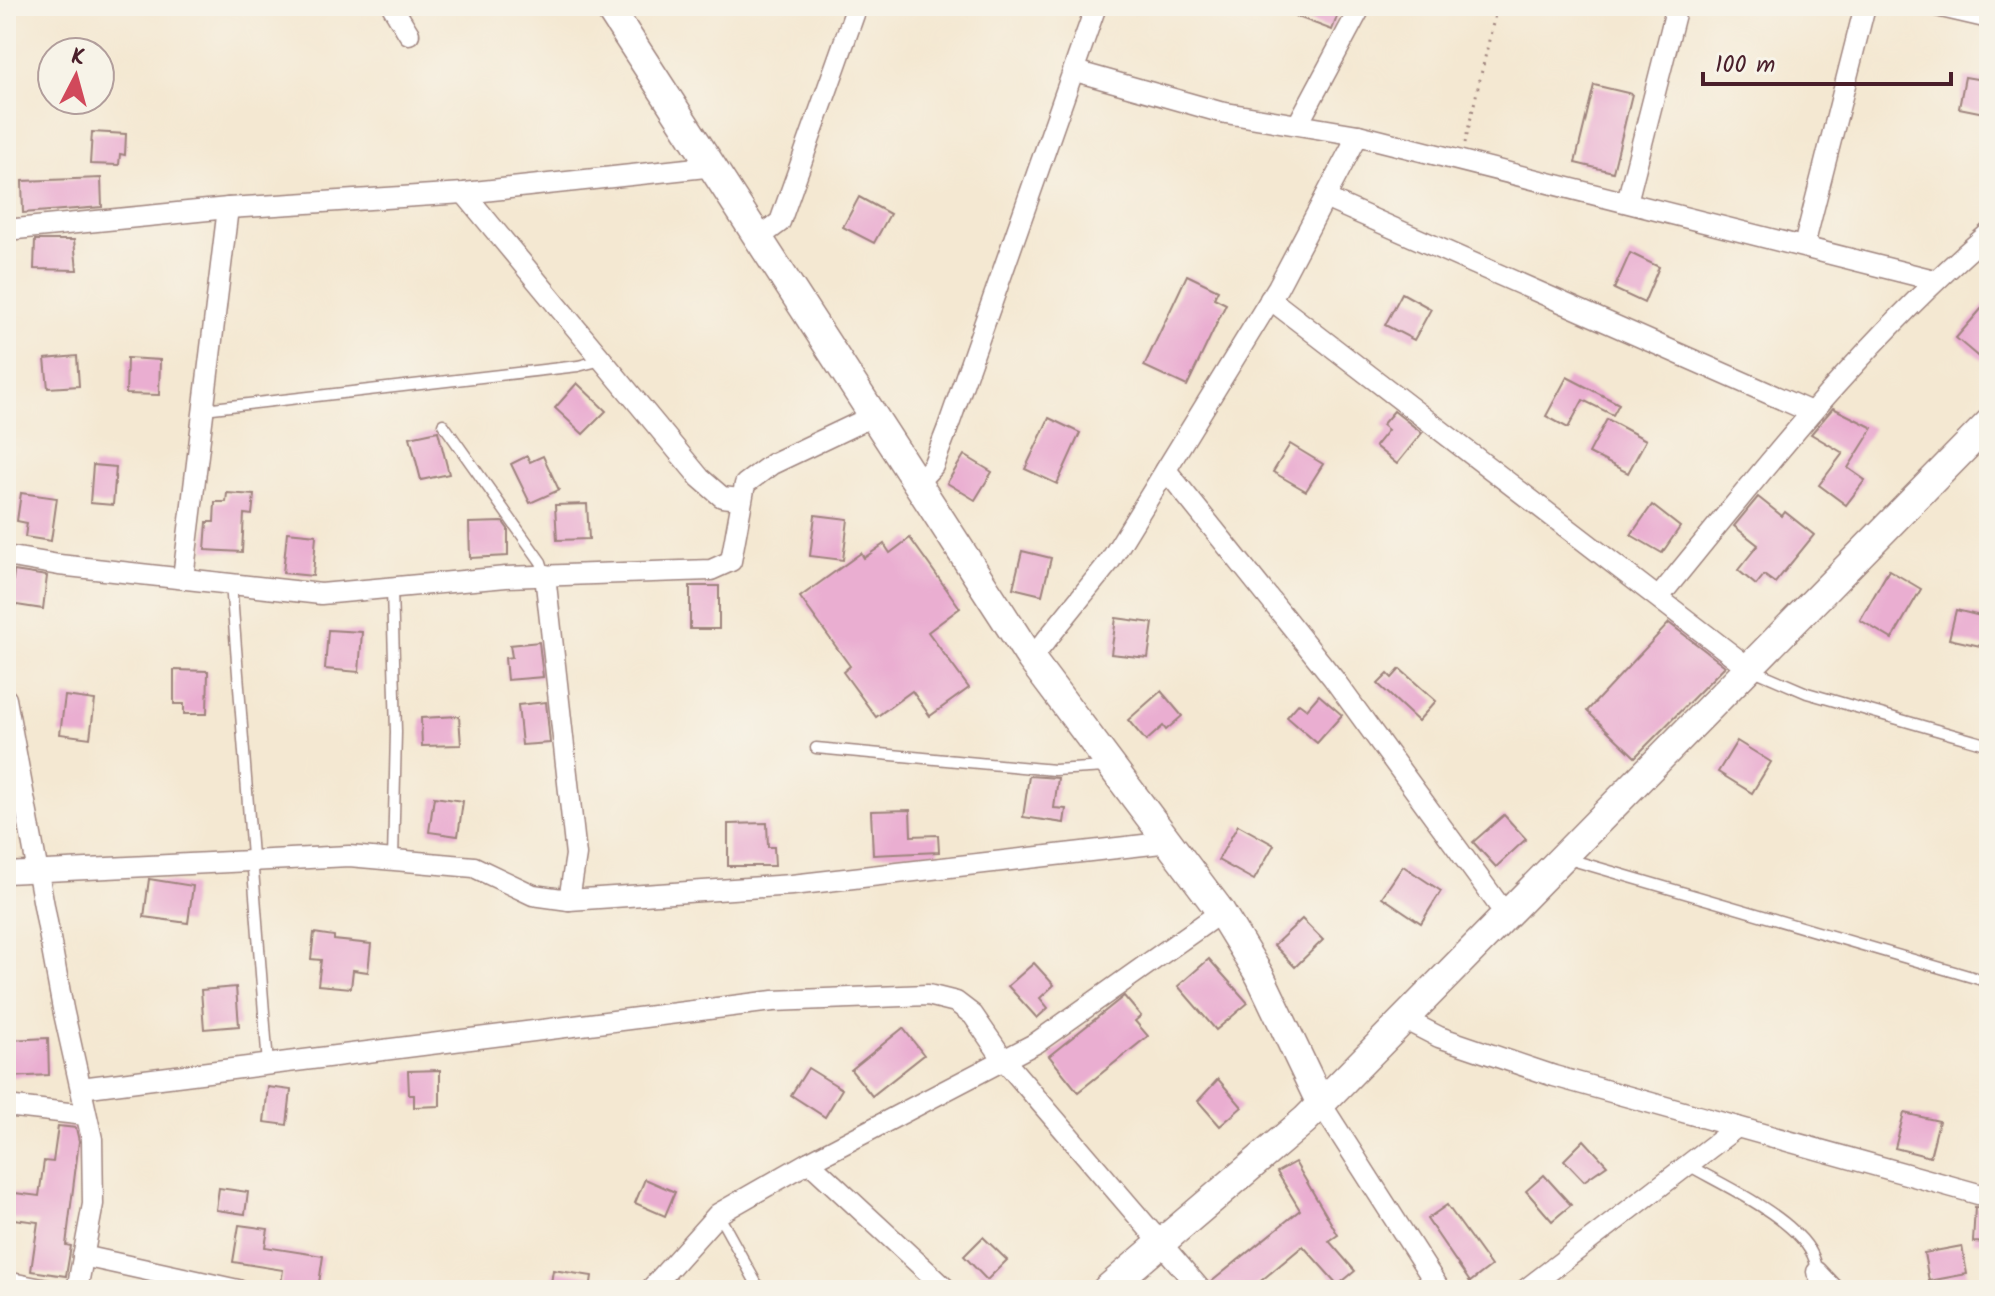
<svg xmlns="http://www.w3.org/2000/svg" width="1995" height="1296" viewBox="0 0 1995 1296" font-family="Kalam,sans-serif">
	<rect width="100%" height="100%" fill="#f7f3e8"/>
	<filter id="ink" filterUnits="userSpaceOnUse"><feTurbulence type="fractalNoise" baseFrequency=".0125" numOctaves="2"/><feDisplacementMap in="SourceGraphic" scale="16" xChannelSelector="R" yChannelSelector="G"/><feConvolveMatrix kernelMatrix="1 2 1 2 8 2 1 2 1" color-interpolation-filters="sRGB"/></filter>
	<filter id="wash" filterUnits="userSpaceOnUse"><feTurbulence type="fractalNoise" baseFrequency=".006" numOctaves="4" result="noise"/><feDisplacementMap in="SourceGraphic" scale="32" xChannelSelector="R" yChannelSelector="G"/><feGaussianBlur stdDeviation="1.8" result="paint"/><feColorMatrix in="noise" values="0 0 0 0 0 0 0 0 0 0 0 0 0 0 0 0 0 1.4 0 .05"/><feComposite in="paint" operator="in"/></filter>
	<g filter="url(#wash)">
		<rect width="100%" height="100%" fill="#f4e8d2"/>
		<g id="blocks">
			<!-- building -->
			<g fill="#eaaed1">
				<polygon points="1299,6 1341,6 1332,30 1295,16"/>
				<polygon points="1965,77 1989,81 1989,114 1959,108"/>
				<polygon points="1594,85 1632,94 1613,172 1575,163"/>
				<polygon points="92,132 126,134 125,155 120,154 119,165 90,164"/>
				<polygon points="101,178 102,207 23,213 22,181"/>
				<polygon points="859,197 890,214 874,243 843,227"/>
				<polygon points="35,240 74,240 77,270 34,269"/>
				<polygon points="1630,253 1659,267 1644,303 1614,289"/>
				<polygon points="1187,275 1218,290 1214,298 1226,304 1187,386 1144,366"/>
				<polygon points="1402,293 1431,309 1414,340 1385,325"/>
				<polygon points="1989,300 1989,366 1956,338"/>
				<polygon points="77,356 79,386 48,388 45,359"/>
				<polygon points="127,358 160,360 159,395 126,394"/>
				<polygon points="1567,377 1619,404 1613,415 1583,400 1568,428 1546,416"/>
				<polygon points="577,383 606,411 583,434 555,408"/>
				<polygon points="1833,408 1873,428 1848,468 1865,480 1846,505 1819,485 1843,453 1811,434"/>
				<polygon points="1394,411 1422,433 1397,464 1375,446 1388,430 1382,425"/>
				<polygon points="1049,418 1080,433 1057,484 1025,469"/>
				<polygon points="1607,419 1646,440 1628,473 1589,453"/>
				<polygon points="438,431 449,474 421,480 410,437"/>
				<polygon points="1290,444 1323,464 1306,491 1273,472"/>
				<polygon points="964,455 992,472 975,500 947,483"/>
				<polygon points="527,456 530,462 543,456 559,490 530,503 511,464"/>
				<polygon points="93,465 116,467 113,505 90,503"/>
				<polygon points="21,493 57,498 51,541 25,537 27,523 17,521"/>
				<polygon points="227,493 254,495 252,515 244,514 242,552 205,550 207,522 214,522 215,502 226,502"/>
				<polygon points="1758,497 1782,516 1785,512 1814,535 1775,583 1764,575 1756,585 1738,570 1758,545 1734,526"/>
				<polygon points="587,504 589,539 557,540 555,505"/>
				<polygon points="1652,505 1680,527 1662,553 1631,535"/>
				<polygon points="815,515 848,519 843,560 810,556"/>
				<polygon points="503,522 508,529 508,556 470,558 469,523"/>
				<polygon points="287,532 316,535 313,576 283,573"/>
				<polygon points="910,538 960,608 928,632 969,688 930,716 912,691 876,717 843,672 850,666 800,597 861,553 864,558 884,544 890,553"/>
				<polygon points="1022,551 1051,558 1042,595 1013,588"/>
				<polygon points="1889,570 1921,589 1892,639 1860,620"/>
				<polygon points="14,571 47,576 43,609 10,604"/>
				<rect x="690" y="586" width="29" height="43"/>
				<polygon points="1956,610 1989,618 1989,648 1949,639"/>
				<polygon points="1116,618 1153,623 1148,658 1111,654"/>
				<polygon points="1669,623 1725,666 1635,757 1587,711"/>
				<polygon points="328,630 362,632 359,672 325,669"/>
				<polygon points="539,642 543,677 507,680 505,658 512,657 510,645"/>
				<polygon points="1400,669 1436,701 1418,721 1378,684 1388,674 1392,678"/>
				<polygon points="174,670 208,671 207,714 184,714 184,704 174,704"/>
				<polygon points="1161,691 1182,716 1166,730 1163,726 1146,741 1128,720"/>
				<polygon points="1319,695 1342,715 1317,743 1287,717 1299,703 1307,709"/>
				<polygon points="65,696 95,700 90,738 60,734"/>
				<polygon points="546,702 550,743 522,745 518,705"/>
				<polygon points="459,716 461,745 422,746 421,718"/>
				<polygon points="1737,741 1771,762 1752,793 1718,772"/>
				<polygon points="1029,776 1058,778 1054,808 1066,809 1064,823 1023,817"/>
				<polygon points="434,797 463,801 458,836 429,832"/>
				<polygon points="910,810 911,836 938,835 939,852 873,855 871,811"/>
				<polygon points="1504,815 1526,839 1496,867 1473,842"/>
				<polygon points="767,823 768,847 774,847 775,866 728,866 728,824"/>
				<polygon points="1238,825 1274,845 1254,880 1218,860"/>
				<polygon points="1403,866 1441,891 1421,923 1382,897"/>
				<polygon points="149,879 193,886 188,923 144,917"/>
				<polygon points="1302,919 1323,940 1295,967 1274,945"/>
				<polygon points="314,933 334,936 334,940 371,944 368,972 353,970 351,988 318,985 321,960 311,959"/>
				<polygon points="1209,959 1248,1003 1216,1030 1178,986"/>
				<polygon points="1034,963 1054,985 1040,998 1048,1008 1037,1018 1008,986"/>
				<polygon points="236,987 239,1026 204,1029 201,990"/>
				<polygon points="1124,996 1141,1016 1135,1021 1148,1036 1078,1092 1049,1056"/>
				<polygon points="903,1028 924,1055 872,1096 851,1070"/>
				<polygon points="48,1038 49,1075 10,1077 9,1040"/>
				<polygon points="808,1068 842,1089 825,1117 791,1095"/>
				<polygon points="440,1070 440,1106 414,1107 414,1095 409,1095 408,1071"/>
				<polygon points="1218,1079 1242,1107 1220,1126 1198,1101"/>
				<polygon points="268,1087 291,1090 287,1125 264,1122"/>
				<polygon points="1904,1113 1939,1121 1930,1157 1895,1148"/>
				<polygon points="58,1126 76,1128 79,1141 66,1245 71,1246 66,1276 31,1271 38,1222 6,1218 6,1192 39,1196 44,1161 53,1162"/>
				<polygon points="1584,1140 1607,1165 1584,1181 1564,1160"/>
				<polygon points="1295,1162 1338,1235 1329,1241 1355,1271 1338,1285 1303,1246 1250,1290 1214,1290 1211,1282 1300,1210 1277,1172"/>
				<polygon points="1544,1175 1571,1205 1552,1221 1526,1191"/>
				<polygon points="645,1179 675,1192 665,1216 635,1203"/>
				<polygon points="219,1188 248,1192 245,1214 216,1210"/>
				<polygon points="1447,1205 1491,1266 1470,1282 1427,1219"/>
				<polygon points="1975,1207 1989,1210 1989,1243 1973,1242"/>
				<polygon points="239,1225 268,1229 265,1247 323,1256 318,1290 280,1290 283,1270 233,1262"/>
				<polygon points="983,1237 1007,1260 987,1280 964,1256"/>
				<polygon points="1962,1246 1967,1274 1929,1281 1924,1253"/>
				<polygon points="553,1270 592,1276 590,1290 550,1290"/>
			</g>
		</g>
	</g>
	<g filter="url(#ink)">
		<use href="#blocks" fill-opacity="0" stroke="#9f847e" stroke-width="2"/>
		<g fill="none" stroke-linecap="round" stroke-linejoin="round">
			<!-- lane casing -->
			<g stroke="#9f847e" stroke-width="13">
				<g id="lane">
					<polyline points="204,409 578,366 602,360"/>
					<polyline points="443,424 541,562 545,575"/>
					<polyline points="231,583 268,1065"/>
					<polyline points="392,589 396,732 393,860"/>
					<polyline points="1751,669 1807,693 1989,745"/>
					<polyline points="816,748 1054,770 1106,767"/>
					<polyline points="1565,858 1989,982"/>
					<path d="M1690 1166C1725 1187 1844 1238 1811 1290"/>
					<polyline points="718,1214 760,1290"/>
				</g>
			</g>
			<!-- street casing -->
			<g stroke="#9f847e" stroke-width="23">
				<g id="street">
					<polyline points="392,6 409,34"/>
					<polyline points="1937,6 1989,18"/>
					<polyline points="1075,71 1220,112 1358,135 1934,280"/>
					<polyline points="1298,124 1361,6"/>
					<polyline points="464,193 700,478 722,497 740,499"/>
					<polyline points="1325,198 1811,412"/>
					<polyline points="1627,202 1677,6"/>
					<polyline points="6,230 228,208 464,193 715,166"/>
					<polyline points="760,237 780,222 857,6"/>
					<polyline points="1804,246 1865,6"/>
					<polyline points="1270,299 1749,668"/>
					<polyline points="1166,470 1333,678 1506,915"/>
					<polyline points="917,483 933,466 947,430 1096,6"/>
					<polyline points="6,556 59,565 321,594 506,577 711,570 731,561 745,484 772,464 875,415"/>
					<polyline points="545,575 576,855 569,900"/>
					<polyline points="183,578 228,208"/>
					<path d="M1659 597C1763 470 1864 340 1989 233"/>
					<polyline points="1031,659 1110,561 1278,287 1358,135"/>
					<polyline points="6,699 63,1009 92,1139 93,1204 77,1290"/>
					<polyline points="6,873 349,856 474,867 533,895 569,900 792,885 1170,842"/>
					<polyline points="1404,1019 1439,1037 1554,1076 1989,1197"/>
					<polyline points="81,1088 773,1001 928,995 956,1002 973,1015 1004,1060 1201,1290"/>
					<polyline points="1321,1104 1440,1290"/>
					<polyline points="6,1106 86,1115"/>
					<polyline points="809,1162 947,1290"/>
					<polyline points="83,1256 238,1290"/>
					<polyline points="1817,1272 1834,1290"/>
					<polyline points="6,1282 47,1290"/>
					<polyline points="650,1290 718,1214 809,1162 1036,1043 1221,912"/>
					<polyline points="1525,1290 1737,1127"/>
				</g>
			</g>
			<!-- secondary casing -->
			<g stroke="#9f847e" stroke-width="31">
				<g id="secondary">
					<polyline points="608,6 1031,659 1221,912 1260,976 1321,1104"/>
					<polyline points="1106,1290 1305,1120 1989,423"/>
				</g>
			</g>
			<!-- path -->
			<polyline stroke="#9f847e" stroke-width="3" stroke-dasharray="2 6" stroke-linecap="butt" points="1465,143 1497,6"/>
			<!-- lane -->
			<use href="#lane" stroke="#fff" stroke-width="10"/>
			<!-- street -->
			<use href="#street" stroke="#fff" stroke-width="20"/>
			<!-- secondary -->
			<use href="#secondary" stroke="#fff" stroke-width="28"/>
		</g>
	</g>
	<!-- margin -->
	<rect width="1995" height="1296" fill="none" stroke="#f7f3e8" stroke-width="32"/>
	<!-- north arrow -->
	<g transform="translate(76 76) rotate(6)"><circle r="38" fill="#f7f3e8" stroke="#b29e9c" stroke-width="2"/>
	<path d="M0-6L14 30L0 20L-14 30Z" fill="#d1495b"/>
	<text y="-12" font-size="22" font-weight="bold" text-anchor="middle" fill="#4a1f2b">K</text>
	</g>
	<!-- scale -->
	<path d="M1703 72v12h248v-12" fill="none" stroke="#4a1f2b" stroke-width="4"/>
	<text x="1715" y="72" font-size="24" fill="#4a1f2b" stroke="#f7f3e8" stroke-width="6" paint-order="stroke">100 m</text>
</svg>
